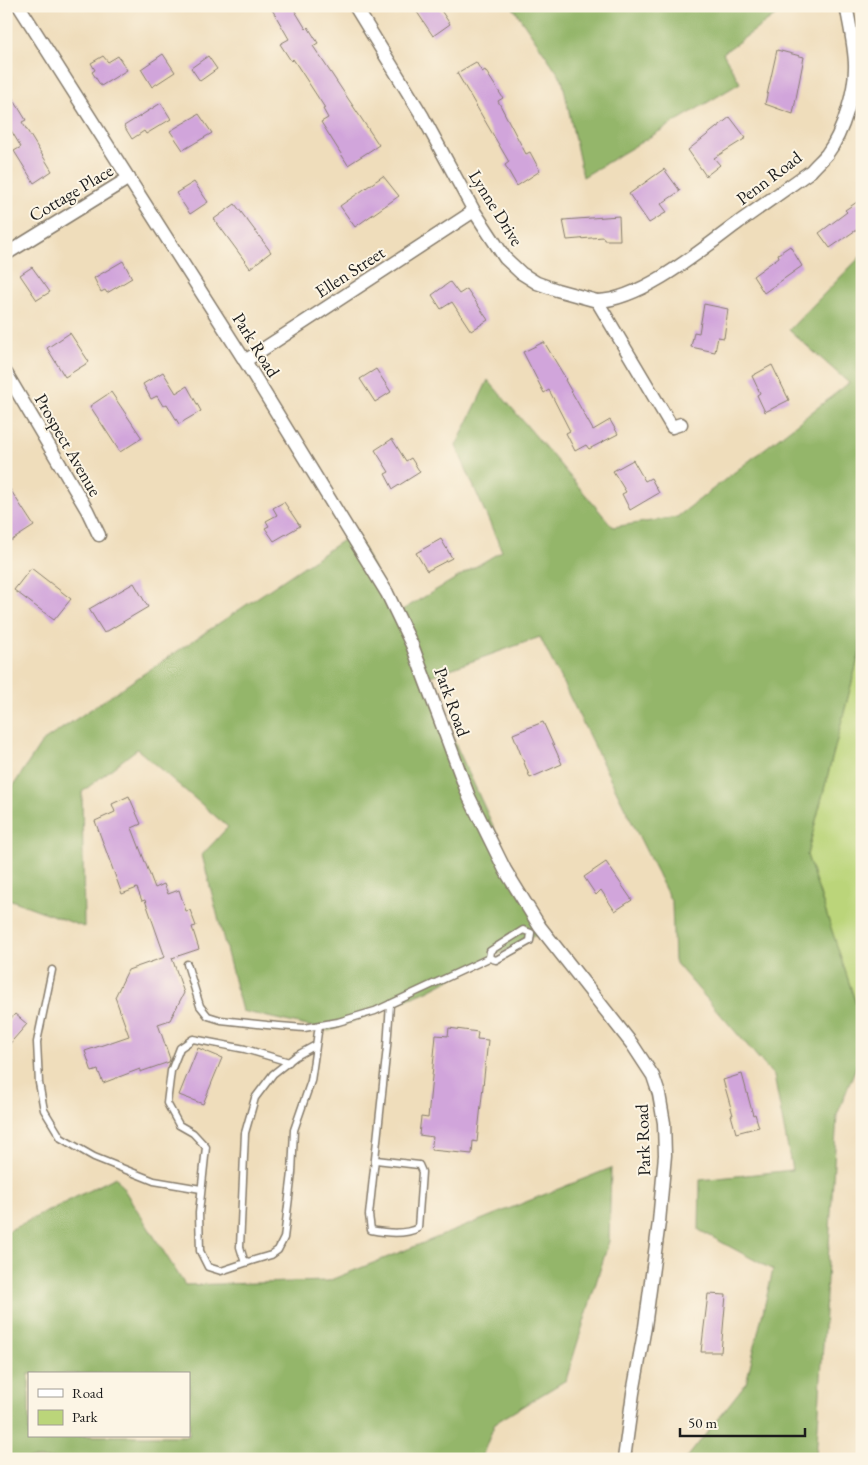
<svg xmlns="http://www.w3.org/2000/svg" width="868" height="1465" viewBox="0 0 868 1465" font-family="'EB Garamond',serif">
	<rect width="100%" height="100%" fill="#fcf5e5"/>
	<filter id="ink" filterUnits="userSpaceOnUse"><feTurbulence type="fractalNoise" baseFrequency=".02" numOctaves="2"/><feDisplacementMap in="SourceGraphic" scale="10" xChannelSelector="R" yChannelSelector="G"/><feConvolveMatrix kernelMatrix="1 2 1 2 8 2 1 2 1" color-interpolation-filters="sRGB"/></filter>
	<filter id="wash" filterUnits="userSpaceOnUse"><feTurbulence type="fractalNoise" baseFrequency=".0096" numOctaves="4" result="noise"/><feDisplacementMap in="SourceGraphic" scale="20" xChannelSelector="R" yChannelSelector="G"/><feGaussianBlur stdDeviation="1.12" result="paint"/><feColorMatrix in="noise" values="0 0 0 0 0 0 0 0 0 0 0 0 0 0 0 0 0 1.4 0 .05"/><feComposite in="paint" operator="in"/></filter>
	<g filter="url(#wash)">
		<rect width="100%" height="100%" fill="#efddbb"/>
		<!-- green -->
		<polygon fill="#bbd57a" stroke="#6c784b" points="862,563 862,1022 807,855 860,651"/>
		<!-- forest -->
		<g fill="#94b66a" stroke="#586943" fill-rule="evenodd">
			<polygon points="512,6 789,6 723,53 740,83 583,177 562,79"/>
			<polygon points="862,255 860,651 807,855 862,1022 862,1052 837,1115 816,1459 686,1459 746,1383 773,1270 699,1230 700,1180 792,1170 774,1076 674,961 672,903 540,637 425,678 542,932 425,992 329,1031 242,1011 202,855 228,827 137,749 82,792 84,927 6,898 6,797 42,742 355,532 397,613 502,551 456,446 488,380 613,527 677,517 849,383 789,330"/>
			<path d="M611 1168 609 1241 566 1380 495 1423 481 1459H6V1232L116 1177 185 1285 328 1281ZM29 1374H189V1436H29Z"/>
		</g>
		<g id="blocks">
			<!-- building -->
			<g fill="#d1a5db">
				<polygon points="270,6 292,6 306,29 308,27 318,43 313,46 379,145 348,165 321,122 328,118 323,109 325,108 293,59 291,61 280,44 289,39"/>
				<polygon points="413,6 438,6 450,24 433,36"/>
				<polygon points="777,50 804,57 793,114 765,104"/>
				<polygon points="163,54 175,72 152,87 141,69"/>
				<polygon points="103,56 108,62 118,56 127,70 101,86 92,72 95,70 91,63"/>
				<polygon points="208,56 217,69 200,81 191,68"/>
				<polygon points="476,62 482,72 485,70 503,98 498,101 526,154 530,152 540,171 517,186 505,165 509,162 457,73"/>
				<polygon points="6,87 26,120 22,122 52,171 34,183 14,151 21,147 6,122"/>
				<polygon points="161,103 171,119 146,134 144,131 132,139 124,126"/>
				<polygon points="199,114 212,133 183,150 170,131"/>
				<polygon points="730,117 746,138 714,158 720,165 706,176 688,150"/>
				<polygon points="664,169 680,191 661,204 667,212 649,223 629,194"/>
				<polygon points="383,176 399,196 355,227 340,206"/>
				<polygon points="194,182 208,202 190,214 176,193"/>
				<polygon points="857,202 858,204 862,202 862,232 859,228 830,248 819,233 847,212 845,210"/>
				<polygon points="235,204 271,252 250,268 214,219"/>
				<polygon points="619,216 620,240 604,240 603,237 567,240 563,220"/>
				<polygon points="790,246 802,266 764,293 753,276 779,257 778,254"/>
				<polygon points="123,261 132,278 107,293 105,290 101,292 94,278"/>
				<polygon points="32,267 50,292 37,300 20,275"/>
				<polygon points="450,282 459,294 467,289 488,320 471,331 452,302 441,309 432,295"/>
				<polygon points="704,304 728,309 724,338 718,337 715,352 691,347 694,332 699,333"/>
				<polygon points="70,333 89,362 65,377 47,348"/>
				<polygon points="544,342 566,379 565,380 593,430 610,420 618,434 589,449 586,445 575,451 566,433 570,431 549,390 544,393 523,352"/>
				<polygon points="772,365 789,400 765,412 757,395 760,393 752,376"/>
				<polygon points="376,369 391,392 375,402 360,379"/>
				<polygon points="163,372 176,393 187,386 201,411 179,424 167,404 163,406 157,396 151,399 143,384"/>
				<polygon points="111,392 142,438 120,452 90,406"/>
				<polygon points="392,439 406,461 411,458 420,472 393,489 385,474 389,472 375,450"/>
				<polygon points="633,460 645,481 651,478 659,493 630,510 622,494 626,492 613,471"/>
				<polygon points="6,483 34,526 6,544"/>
				<polygon points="284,502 300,526 274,541 265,528 269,526 266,521 277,515 273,508"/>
				<polygon points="441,539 452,558 427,571 416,553"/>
				<polygon points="31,568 71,599 54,620 14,590"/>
				<polygon points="134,583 148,607 104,633 89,609"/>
				<polygon points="543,722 562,764 530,778 513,734"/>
				<polygon points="129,796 141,824 132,828 155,888 164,884 168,894 179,890 186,911 190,910 196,926 192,927 199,949 172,958 184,993 170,1020 158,1024 170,1059 169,1062 140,1072 140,1069 103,1083 98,1070 92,1072 85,1051 129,1036 115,997 128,970 165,957 145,900 142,901 137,888 122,894 95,821 115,812 112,804"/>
				<polygon points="606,862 632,900 615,911 601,890 596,895 584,877"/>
				<polygon points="15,1014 27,1024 6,1048 6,1024"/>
				<polygon points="449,1028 478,1032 477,1039 488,1040 477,1142 473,1141 472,1154 431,1150 433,1137 419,1135 421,1117 428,1118 436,1035 448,1036"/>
				<polygon points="198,1048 222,1058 203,1104 179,1095"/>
				<polygon points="742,1074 753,1115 755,1114 759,1127 736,1133 731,1115 733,1115 723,1080"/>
				<polygon points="708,1294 726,1295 721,1352 701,1352"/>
			</g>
		</g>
	</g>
	<g filter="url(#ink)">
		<use href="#blocks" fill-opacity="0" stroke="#867c6c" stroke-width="1"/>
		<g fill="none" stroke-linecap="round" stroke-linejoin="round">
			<!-- lane casing -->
			<g stroke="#867c6c" stroke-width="9">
				<g id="lane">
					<polygon points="523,930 531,933 530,941 496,960 489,958 490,951"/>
					<polyline points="187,964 200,1006 208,1016 221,1020 267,1025 304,1028 338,1022 375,1011 489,958"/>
					<polyline points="52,970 37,1042 39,1083 44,1110 61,1138 94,1157 154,1181 201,1189"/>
					<polyline points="316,1045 296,1056 273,1074 255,1098 245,1133 240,1247 244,1260 248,1262 271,1255 278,1250 284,1238 292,1173 294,1130 311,1081 319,1025"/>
					<path d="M376 1160 419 1165 422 1172 418 1228C405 1235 386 1233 371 1230L369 1215 387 1047 390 1004"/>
					<polyline points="248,1262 221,1271 208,1267 200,1251 199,1213 206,1147 193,1133 179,1125 167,1103 171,1071 180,1048 193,1039 245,1049 289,1062"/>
				</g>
			</g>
			<!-- street casing -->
			<g stroke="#867c6c" stroke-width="15">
				<g id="street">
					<polyline points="19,6 245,361 387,593 412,645 469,797 505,870 540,927 632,1044 653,1076 659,1094 664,1123 665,1155 659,1222 645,1327 633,1393 624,1459"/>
					<polyline points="355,6 423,117 474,211 505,258 521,273 537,283 557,290 597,301 672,427 681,424"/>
					<polyline points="6,254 129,178"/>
					<path d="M597 301C642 300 704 248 739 222 763 205 787 188 811 171 816 165 822 160 827 154 843 133 856 90 855 63 854 44 850 25 846 6"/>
					<polyline points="245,361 474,211"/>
					<polyline points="6,373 87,510 99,535"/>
				</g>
			</g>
			<!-- lane -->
			<use href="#lane" stroke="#fff" stroke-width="6"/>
			<!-- street -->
			<use href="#street" stroke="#fff" stroke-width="12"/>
		</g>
	</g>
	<g text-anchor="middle" stroke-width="4" stroke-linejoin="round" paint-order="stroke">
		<!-- street labels -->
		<g font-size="18" fill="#1c1c1c" stroke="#fcf5e5">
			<text transform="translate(769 178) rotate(-37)" y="6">Penn Road</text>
			<text transform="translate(71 193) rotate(-31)" y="6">Cottage Place</text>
			<text transform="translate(496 208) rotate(58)" y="6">Lynne Drive</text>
			<text transform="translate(350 272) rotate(-33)" y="6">Ellen Street</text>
			<text transform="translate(256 345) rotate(58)" y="6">Park Road</text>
			<text transform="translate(68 445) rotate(60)" y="6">Prospect Avenue</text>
			<text transform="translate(452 702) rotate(70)" y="6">Park Road</text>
			<text transform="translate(643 1140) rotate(-92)" y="6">Park Road</text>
		</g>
	</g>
	<!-- margin -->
	<rect width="868" height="1465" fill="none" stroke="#fcf5e5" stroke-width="25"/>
	<!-- legend -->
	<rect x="28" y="1372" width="162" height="65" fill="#fcf5e5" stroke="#a29e95"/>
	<rect x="38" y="1389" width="25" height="8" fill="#ffffff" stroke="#a29e95"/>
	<text x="72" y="1398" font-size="15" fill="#1c1c1c">Road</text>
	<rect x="38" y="1410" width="25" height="15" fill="#bbd57a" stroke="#a29e95"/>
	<text x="72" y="1422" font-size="15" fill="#1c1c1c">Park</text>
	<!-- scale -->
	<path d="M680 1428v8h125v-8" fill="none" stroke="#1c1c1c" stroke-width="2.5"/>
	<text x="688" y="1428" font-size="15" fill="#1c1c1c" stroke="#fcf5e5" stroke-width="4" paint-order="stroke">50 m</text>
</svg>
